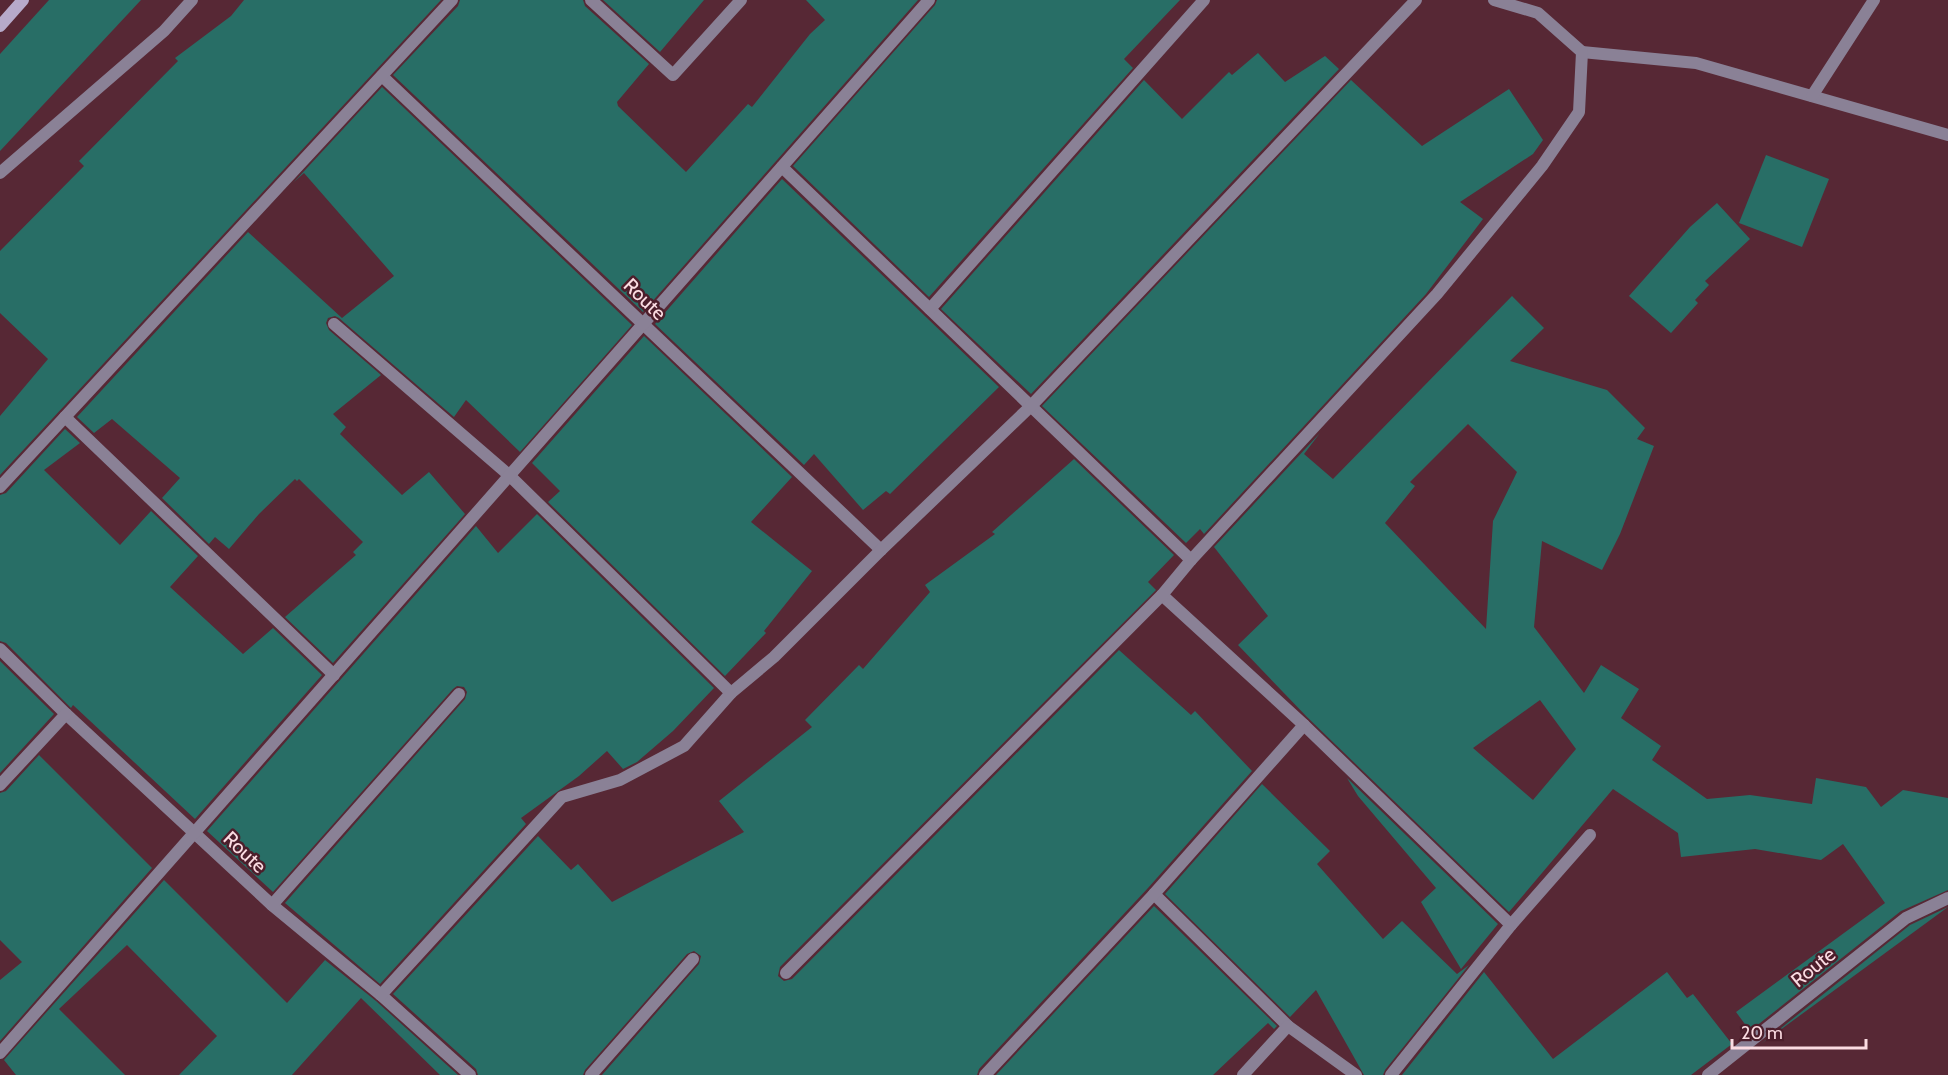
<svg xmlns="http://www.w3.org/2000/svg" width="1948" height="1075" viewBox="0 0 1948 1075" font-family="Cabin,sans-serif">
	<rect width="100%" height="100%" fill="#572835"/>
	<!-- building -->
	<g fill="#286e66" fill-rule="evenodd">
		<polygon points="49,0 141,0 0,151 0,54"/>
		<polygon points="244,0 441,0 0,475 0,416 48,359 0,313 0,251 84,166 79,161 178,61 175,58 231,16"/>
		<polygon points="460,0 583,0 585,6 649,64 617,102 618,106 686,172 748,104 752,107 810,34 825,20 806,0 918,0 643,312 393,75 458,6"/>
		<polygon points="603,0 704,0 660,52"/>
		<polygon points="937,0 1180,0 1124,59 1133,68 929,297 793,166 935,5"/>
		<polygon points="1258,53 1285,82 1325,56 1339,69 1031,394 941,309 1144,80 1182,119 1229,72 1232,75"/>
		<polygon points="1351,80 1422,146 1509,89 1543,140 1533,154 1460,202 1483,219 1426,294 1204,534 1200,529 1186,543 1042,406"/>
		<polygon points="382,87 632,325 520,452 466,400 454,417 339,318 335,316 328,318 326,323 329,330 381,375 333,414 346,427 340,434 402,495 429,472 465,514 333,663 285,617 356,555 353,552 363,542 299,479 297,481 295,479 259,514 229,549 215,537 209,544 162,498 180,478 112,419 94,433 77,417 248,232 342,318 394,276 304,173 294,182"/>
		<polygon points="1766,155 1829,179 1802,247 1739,223"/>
		<polygon points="782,179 999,387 890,494 886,491 863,510 814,454 804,465 655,324"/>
		<polygon points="1717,203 1750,239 1705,281 1709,285 1695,300 1698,303 1671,333 1629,296 1690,227"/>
		<path d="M1512 296 1544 328 1510 361 1607 390 1645 428 1637 439 1654 446 1620 534 1602 570 1542 541 1534 627 1584 693 1601 665 1639 689 1621 718 1661 746 1652 760 1707 799 1750 795 1812 804 1816 778 1866 787 1881 807 1903 790 1948 798V890L1901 911 1750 1031 1736 1012 1885 903 1843 844 1821 860 1755 849 1681 857 1678 833 1613 789 1509 912 1307 717 1238 645 1268 616 1214 547 1320 433 1304 454 1333 479ZM1468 424 1517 472 1493 521 1486 629 1385 523 1415 486 1410 482ZM1540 700 1576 749 1533 800 1473 748Z"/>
		<polygon points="644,336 792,477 751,522 812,571 764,631 766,633 725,676 548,502 560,491 532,463"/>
		<polygon points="65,429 80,443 44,470 120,545 151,511 198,556 170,587 243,654 273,628 322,675 195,819 73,705 71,708 6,643 0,641 0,495 6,493"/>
		<polygon points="1074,459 1174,555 1148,582 1156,590 780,967 778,976 784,981 792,979 1119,650 1191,715 1195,711 1252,771 1148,888 979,1069 977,1075 602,1075 699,964 701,956 694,951 687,954 585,1070 583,1075 478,1075 476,1069 393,994 538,836 571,870 578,864 612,902 744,832 719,801 812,727 805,720 859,665 863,669 930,592 925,585 995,534 992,532"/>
		<polygon points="537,514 714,688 673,731 637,762 623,769 607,751 579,776 521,818 526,824 380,984 285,903 465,699 467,692 464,687 457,686 453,689 273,892 207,831 476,526 498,553"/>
		<polygon points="0,661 54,714 0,773"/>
		<polygon points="39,755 152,868 0,1041 0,980 22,962 0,940 0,793 6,791"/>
		<polygon points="1347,778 1498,924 1461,969 1421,902 1436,888 1358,796"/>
		<polygon points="1262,784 1330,851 1317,864 1383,939 1402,921 1457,974 1469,965 1385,1070 1383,1075 1364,1075 1316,990 1290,1017 1165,894"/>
		<polygon points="164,880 287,1003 325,960 376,1001 458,1075 440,1075 361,998 292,1075 179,1075 217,1036 127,945 59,1009 125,1075 16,1075 4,1060"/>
		<polygon points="1154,906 1277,1026 1274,1029 1268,1023 1213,1075 996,1075"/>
		<polygon points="1948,907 1761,1044 1910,925"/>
		<polygon points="1484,972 1553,1059 1667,972 1687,998 1693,994 1732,1044 1691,1075 1402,1075"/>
	</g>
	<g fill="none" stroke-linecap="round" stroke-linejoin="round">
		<!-- street -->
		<g stroke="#8a8196" stroke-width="12">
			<polyline points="591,0 673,75 741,0"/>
			<polyline points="1582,52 1696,63 1948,135"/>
			<polyline points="382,76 881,550"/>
			<polyline points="1812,96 1874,0"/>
			<polyline points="782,167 1191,560"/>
			<polyline points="0,173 164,31 192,0"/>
			<polyline points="930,309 1204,0"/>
			<polyline points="334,324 510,476 731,693"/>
			<polyline points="65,417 334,675"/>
			<polyline points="0,487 452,0"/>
			<polyline points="1162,595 1304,725 1511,925"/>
			<polyline points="0,649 66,714 272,905 381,995 470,1075"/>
			<polyline points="0,785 66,714"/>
			<polyline points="1154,894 1288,1026 1356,1075"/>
			<polyline points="272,905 459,694"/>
			<polyline points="786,973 1162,595 1191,560 1437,294 1542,166 1579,112 1582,52 1538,13 1494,0"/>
			<polyline points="381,995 562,797 620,780 684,746 731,693 774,657 881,550 1031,406 1416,0"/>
			<polyline points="0,1053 929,0"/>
			<polyline points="591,1075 693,959"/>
			<polyline points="985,1075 1154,894 1304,725"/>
			<polyline points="1243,1075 1288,1026"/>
			<polyline points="1391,1075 1511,925 1590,835"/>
			<polyline points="1708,1075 1906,918 1948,898"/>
		</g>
		<!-- secondary -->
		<polyline stroke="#b7aaca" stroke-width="12" points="0,26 23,0"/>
	</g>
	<g text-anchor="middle" stroke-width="5" stroke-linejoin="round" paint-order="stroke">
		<!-- street labels -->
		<g font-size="20" fill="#fbdce2" stroke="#4c1e2b">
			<text transform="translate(645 299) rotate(44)" y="7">Route</text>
			<text transform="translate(245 852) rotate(43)" y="7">Route</text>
			<text transform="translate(1813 967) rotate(-39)" y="7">Route</text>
		</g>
	</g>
	<!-- scale -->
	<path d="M1732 1039v9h134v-9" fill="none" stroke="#fbdce2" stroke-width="3"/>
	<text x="1741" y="1039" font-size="18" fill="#fbdce2" stroke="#4c1e2b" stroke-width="4.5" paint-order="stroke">20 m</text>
</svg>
